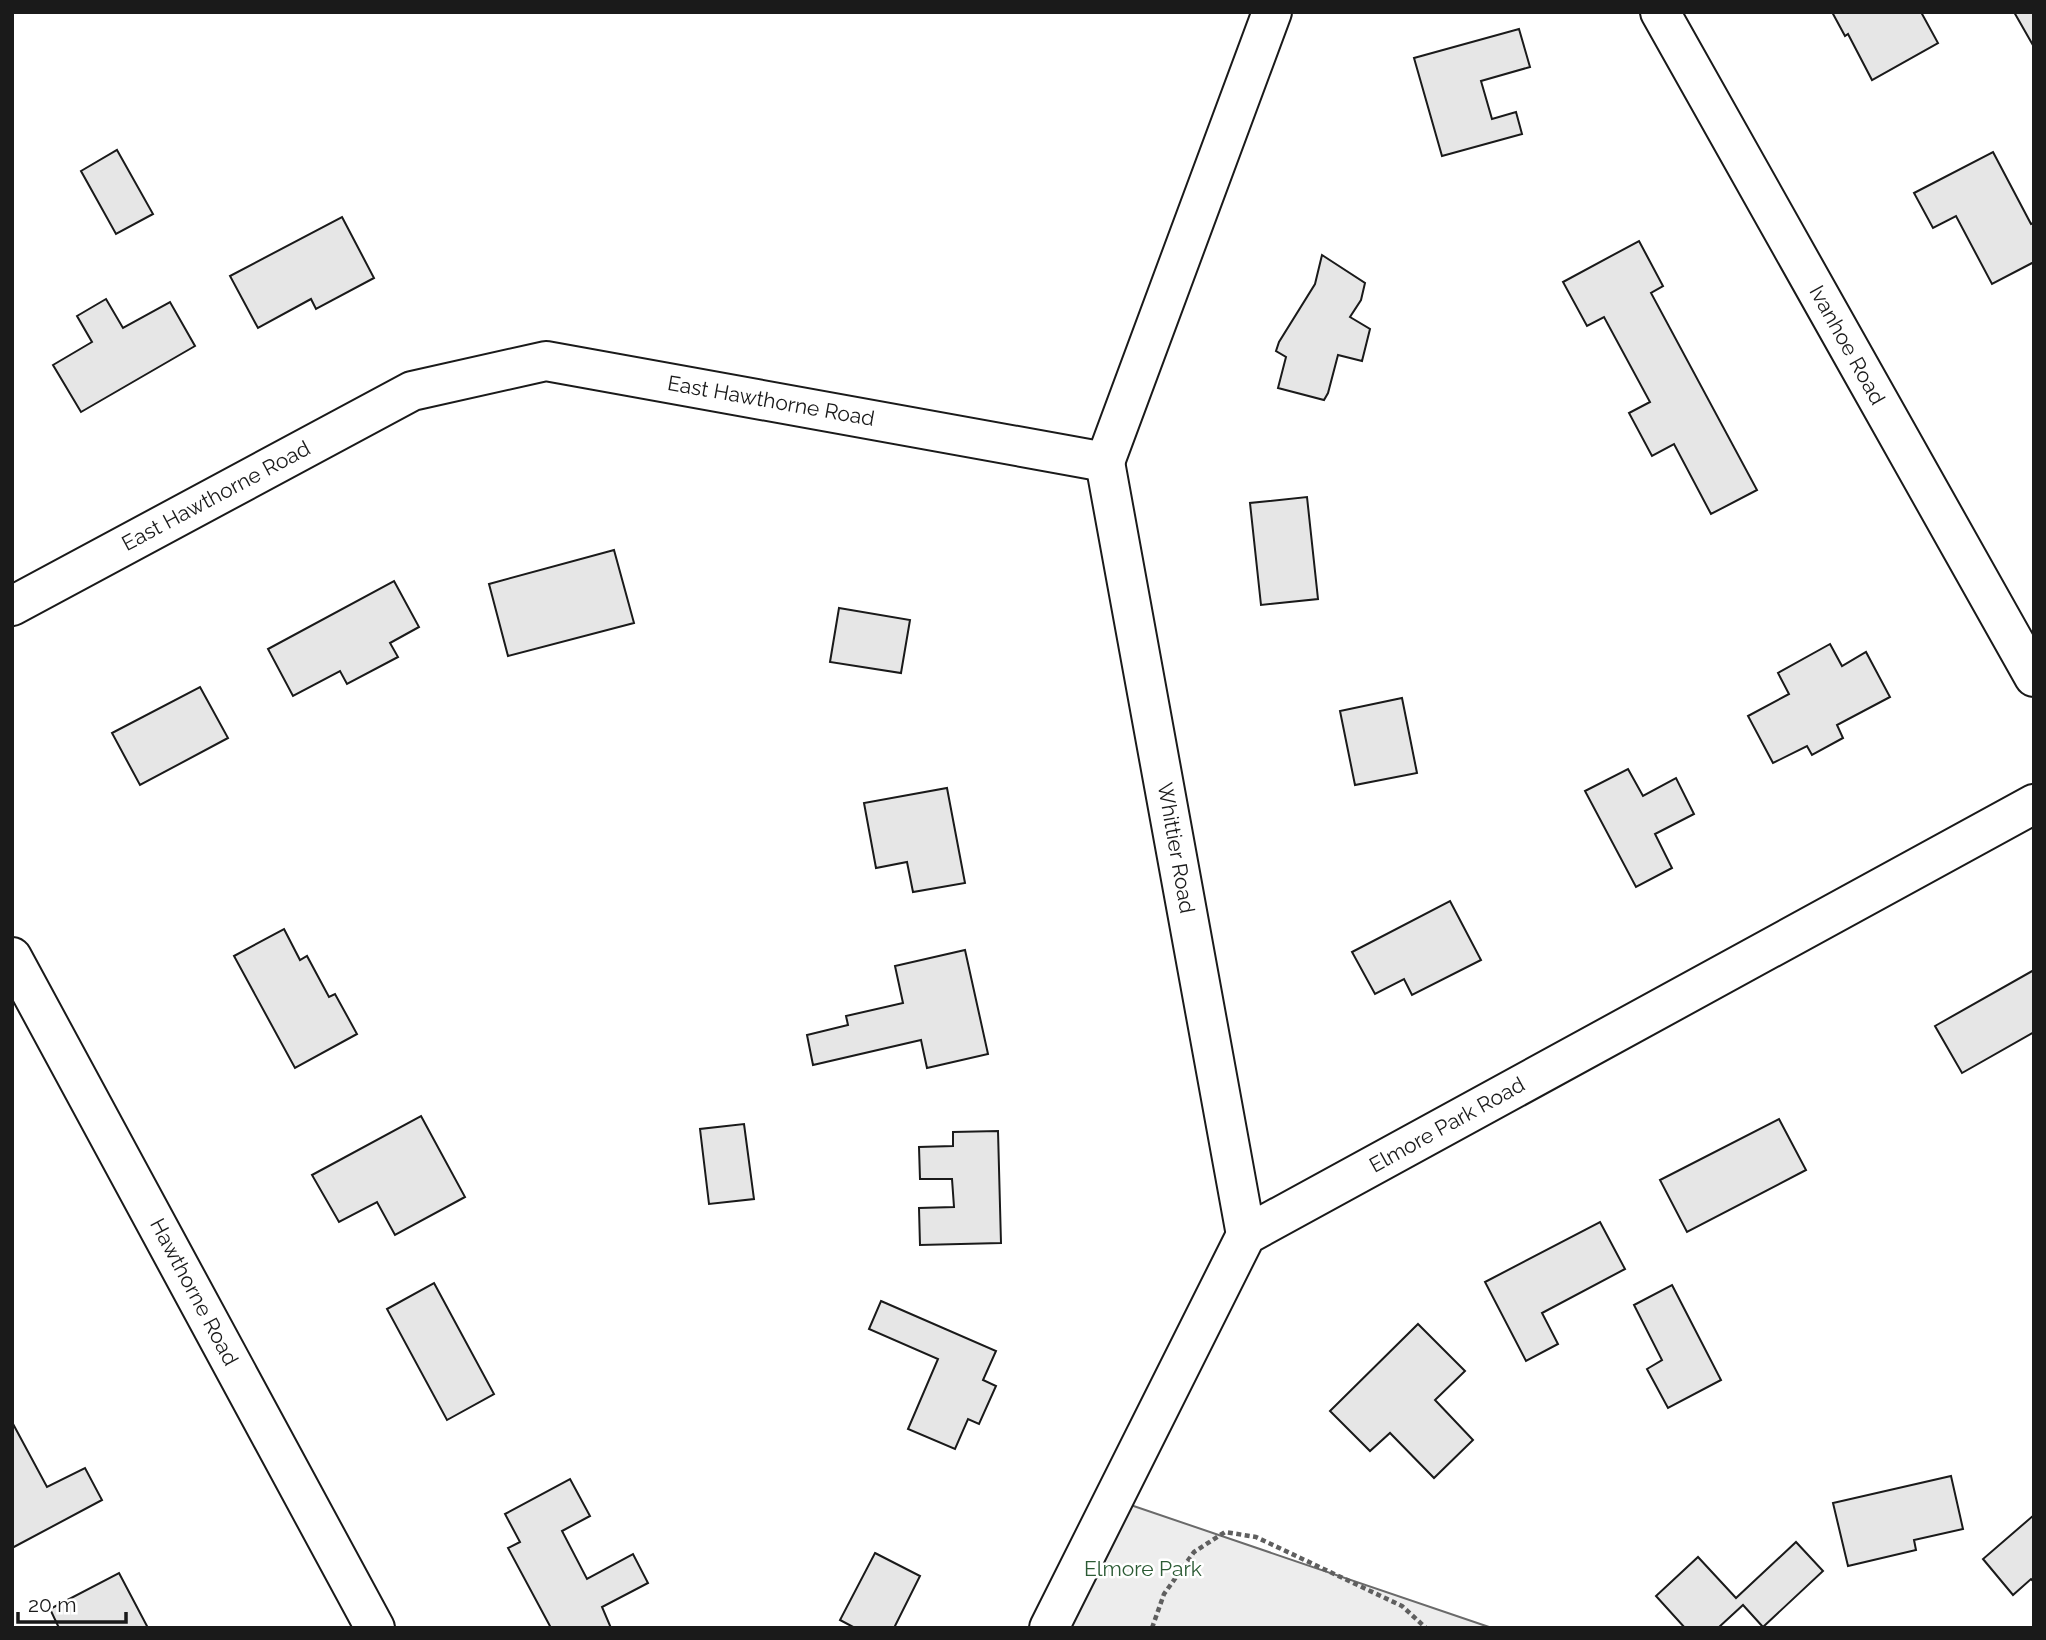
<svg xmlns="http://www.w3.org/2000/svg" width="2046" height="1640" viewBox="0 0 2046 1640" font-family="Raleway,sans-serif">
	<rect width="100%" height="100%" fill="#fff"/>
	<!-- built -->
	<polygon fill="#ededed" stroke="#6a6a6a" stroke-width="2" points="1113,1499 1492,1628 1049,1628"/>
	<!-- building -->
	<g fill="#e6e6e6" stroke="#1a1a1a" stroke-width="2">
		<polygon points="1832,12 1921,12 1938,43 1872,80 1848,34 1845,36"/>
		<polygon points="2014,12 2034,12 2034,47"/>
		<polygon points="1519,29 1530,67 1481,81 1492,119 1516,112 1522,134 1442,156 1414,58"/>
		<polygon points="117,150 153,214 116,234 81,171"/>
		<polygon points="1993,152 2031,224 2034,223 2034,262 1992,284 1956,216 1933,228 1914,193"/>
		<polygon points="342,217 374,278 316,309 311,299 258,328 230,276"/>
		<polygon points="1639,241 1663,286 1651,293 1757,490 1711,514 1674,444 1652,456 1629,413 1650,402 1604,317 1587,326 1563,282"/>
		<polygon points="1322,255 1365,283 1361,300 1350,317 1370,329 1362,361 1338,355 1328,393 1324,400 1278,388 1286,357 1276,351 1279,342 1315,284"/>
		<polygon points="106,299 123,328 170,302 195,346 81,412 53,365 92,342 77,316"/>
		<polygon points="1307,497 1318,599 1261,605 1250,503"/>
		<polygon points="614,550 634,623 508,656 489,584"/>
		<polygon points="394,581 419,627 390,643 398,657 347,684 340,671 293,696 268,649"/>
		<polygon points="839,608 910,620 901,673 830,662"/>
		<polygon points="1830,644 1842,666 1866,652 1890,697 1837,725 1843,738 1812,755 1807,746 1773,763 1748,716 1789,694 1778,673"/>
		<polygon points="200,687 228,738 140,785 112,733"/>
		<polygon points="1402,698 1417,773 1355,785 1340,711"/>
		<polygon points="1628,769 1643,796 1676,778 1694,814 1655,834 1672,868 1636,887 1585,791"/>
		<polygon points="947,788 965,883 913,892 907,862 876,868 864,803"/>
		<polygon points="1450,901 1481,960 1412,995 1404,979 1375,994 1352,952"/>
		<polygon points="284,929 300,960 307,956 329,997 335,994 357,1034 295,1068 234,956"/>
		<polygon points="965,950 988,1054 927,1068 921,1040 813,1065 807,1035 848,1025 846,1016 903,1003 895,966"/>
		<polygon points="2034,970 2034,1032 1962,1073 1935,1026"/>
		<polygon points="421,1116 465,1197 395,1235 377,1202 339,1222 312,1175"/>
		<polygon points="1779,1119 1806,1170 1687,1232 1660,1180"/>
		<polygon points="744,1124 754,1199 709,1204 700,1129"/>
		<polygon points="998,1131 1001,1243 920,1245 919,1208 954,1207 952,1179 920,1179 919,1147 953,1146 953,1132"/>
		<polygon points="1600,1222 1625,1269 1542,1313 1558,1344 1526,1361 1485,1282"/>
		<polygon points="434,1283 494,1394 447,1420 387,1309"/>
		<polygon points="1672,1285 1721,1380 1668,1408 1647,1369 1662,1360 1634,1305"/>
		<polygon points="881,1301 996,1351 983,1380 996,1386 979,1424 968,1419 955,1449 908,1429 938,1359 869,1329"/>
		<polygon points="1418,1324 1465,1371 1435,1400 1473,1440 1434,1478 1390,1433 1370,1451 1330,1411"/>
		<polygon points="12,1422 47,1487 85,1468 102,1500 12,1548"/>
		<polygon points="1951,1476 1963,1529 1914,1540 1916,1550 1848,1566 1833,1503"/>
		<polygon points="570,1479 590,1516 562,1531 587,1579 633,1554 648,1583 602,1607 611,1628 551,1628 508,1548 520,1542 505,1514"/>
		<polygon points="2034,1515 2034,1582 2031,1579 2013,1595 1983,1559"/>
		<polygon points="1796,1542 1823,1571 1763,1627 1743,1605 1718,1628 1685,1628 1656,1596 1698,1557 1736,1598"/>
		<polygon points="875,1553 920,1576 894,1628 855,1628 840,1620"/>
		<polygon points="119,1573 148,1628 59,1628 50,1609"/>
	</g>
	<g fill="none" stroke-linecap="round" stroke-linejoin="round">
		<!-- minor casing -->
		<g stroke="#1a1a1a" stroke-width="42">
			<g id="minor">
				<polyline points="1660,12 2034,677"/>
				<polyline points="1105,462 1246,1235"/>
				<polyline points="1105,462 1272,12"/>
				<polyline points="12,606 412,391 546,361 1105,462"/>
				<polyline points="12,957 375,1628"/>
				<polyline points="1049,1628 1246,1235 2034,804"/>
			</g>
		</g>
		<!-- path -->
		<polyline stroke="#5f5f5f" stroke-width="4.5" stroke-dasharray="5 3.5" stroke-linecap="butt" points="1152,1628 1164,1594 1194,1552 1225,1532 1256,1537 1402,1606 1426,1628"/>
		<!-- minor -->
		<use href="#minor" stroke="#fff" stroke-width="38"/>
	</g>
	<g text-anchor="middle" stroke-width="5" stroke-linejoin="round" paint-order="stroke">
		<!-- street labels -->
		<g font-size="21" fill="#1a1a1a" stroke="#fff">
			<text transform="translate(1847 345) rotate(61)" y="7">Ivanhoe Road</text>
			<text transform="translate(771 401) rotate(10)" y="7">East Hawthorne Road</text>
			<text transform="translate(216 496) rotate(-28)" y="7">East Hawthorne Road</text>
			<text transform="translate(1176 848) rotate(80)" y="7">Whittier Road</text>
			<text transform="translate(1447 1125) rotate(-29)" y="7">Elmore Park Road</text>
			<text transform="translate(194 1292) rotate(62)" y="7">Hawthorne Road</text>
		</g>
		<!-- park labels -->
		<g font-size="21" fill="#2b5a34" stroke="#fff">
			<text x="1143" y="1576">Elmore Park</text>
		</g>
	</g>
	<!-- border -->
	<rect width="2046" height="1640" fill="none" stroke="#1a1a1a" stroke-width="28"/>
	<!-- scale -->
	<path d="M18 1612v10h108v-10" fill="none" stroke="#1a1a1a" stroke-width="3.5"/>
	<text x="28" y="1612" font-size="21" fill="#1a1a1a" stroke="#ffffff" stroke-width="5" paint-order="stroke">20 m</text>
</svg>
